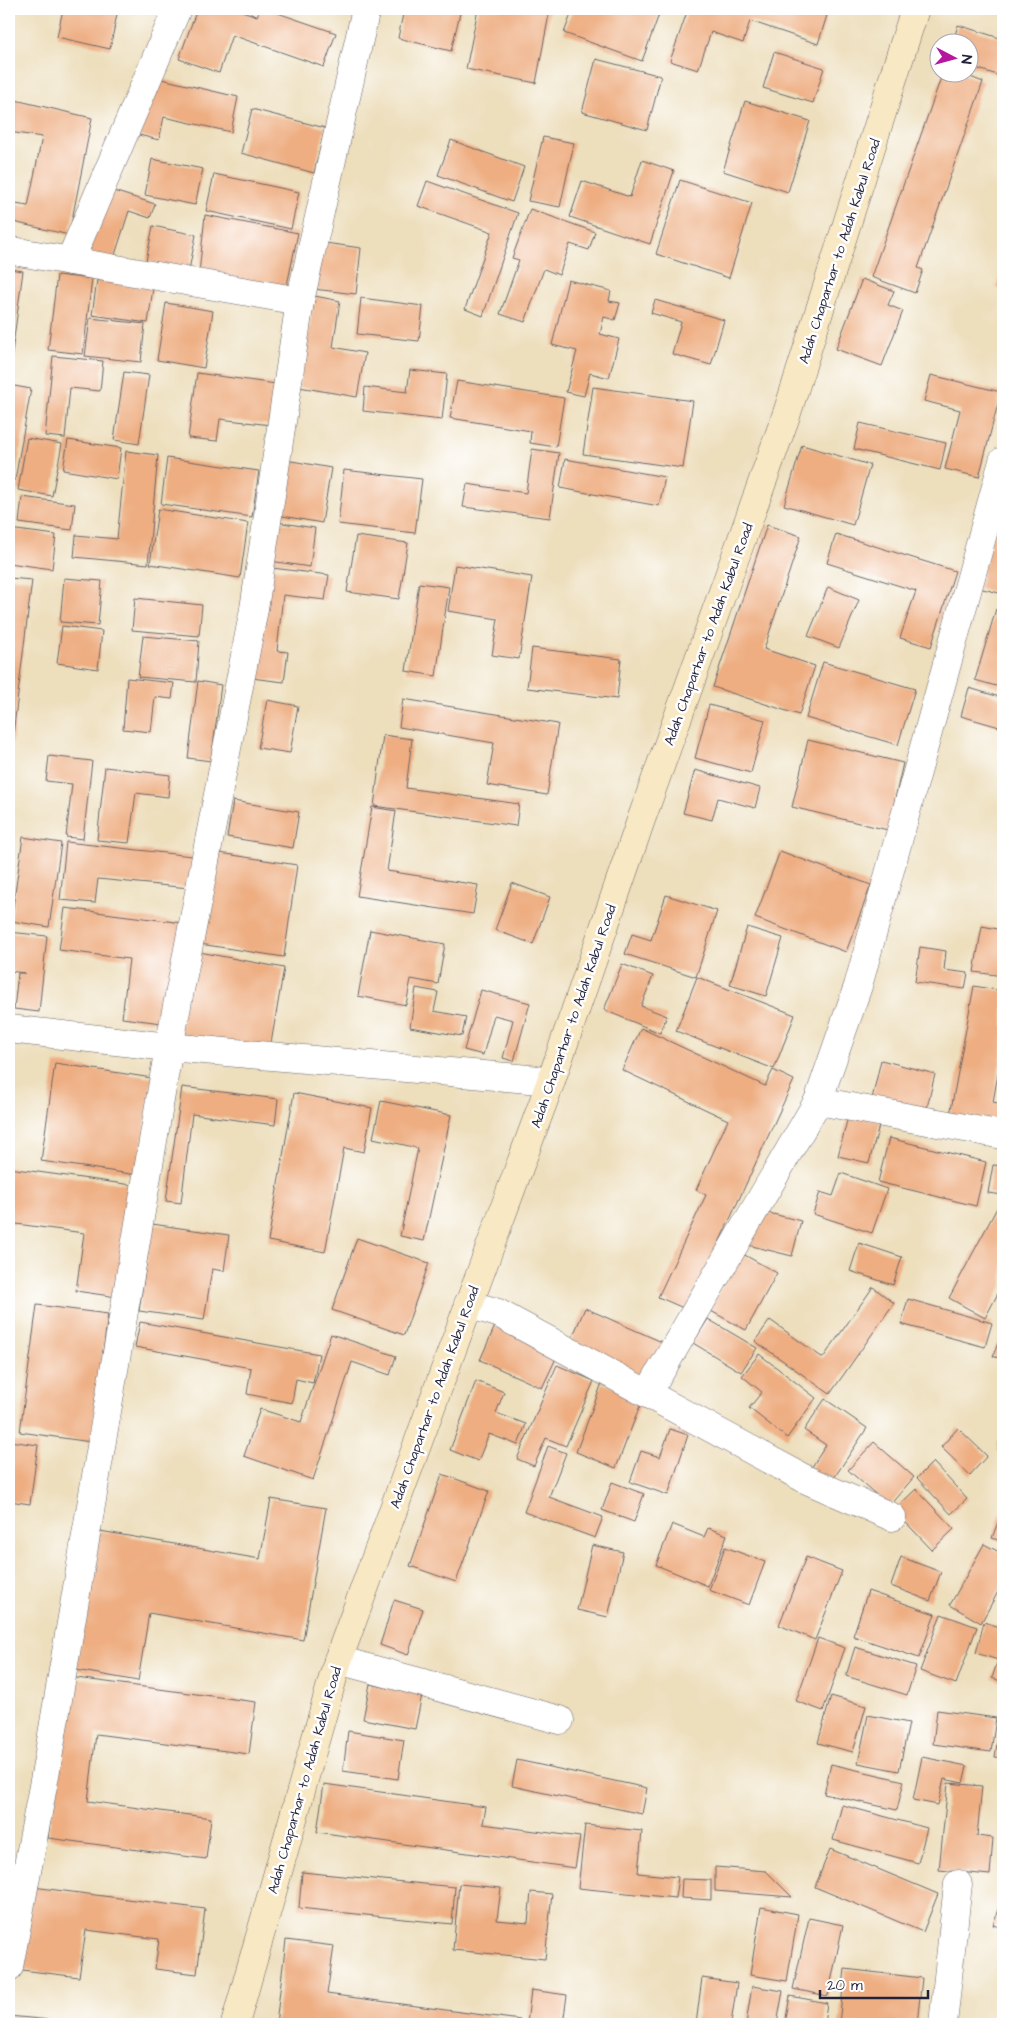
<svg xmlns="http://www.w3.org/2000/svg" width="1012" height="2033" viewBox="0 0 1012 2033" font-family="'Architects Daughter',sans-serif">
	<rect width="100%" height="100%" fill="#fff"/>
	<filter id="ink" filterUnits="userSpaceOnUse"><feTurbulence type="fractalNoise" baseFrequency=".02" numOctaves="2"/><feDisplacementMap in="SourceGraphic" scale="10" xChannelSelector="R" yChannelSelector="G"/><feConvolveMatrix kernelMatrix="1 2 1 2 8 2 1 2 1" color-interpolation-filters="sRGB"/></filter>
	<filter id="wash" filterUnits="userSpaceOnUse"><feTurbulence type="fractalNoise" baseFrequency=".0096" numOctaves="4" result="noise"/><feDisplacementMap in="SourceGraphic" scale="20" xChannelSelector="R" yChannelSelector="G"/><feGaussianBlur stdDeviation="1.12" result="paint"/><feColorMatrix in="noise" values="0 0 0 0 0 0 0 0 0 0 0 0 0 0 0 0 0 1.4 0 .05"/><feComposite in="paint" operator="in"/></filter>
	<g filter="url(#wash)">
		<rect width="100%" height="100%" fill="#eddebc"/>
		<g id="blocks">
			<!-- building -->
			<g fill="#eeae82">
				<polygon points="63,9 118,9 110,49 57,37"/>
				<polygon points="197,9 236,9 257,16 260,9 266,9 336,33 324,67 232,35 219,73 179,59"/>
				<polygon points="404,9 461,9 451,51 398,38"/>
				<polygon points="478,9 550,9 536,83 466,69"/>
				<polygon points="573,9 661,9 642,61 564,33"/>
				<polygon points="688,9 829,9 818,44 750,21 743,43 711,32 698,70 670,61"/>
				<polygon points="958,25 1003,39 1003,77 970,66 970,42 953,42"/>
				<polygon points="774,52 824,68 813,103 763,88"/>
				<polygon points="596,59 661,76 647,130 582,112"/>
				<polygon points="943,72 958,72 983,82 918,268 923,270 915,293 871,277"/>
				<polygon points="149,76 238,97 231,132 164,117 159,140 135,134"/>
				<polygon points="11,99 92,118 69,235 9,221 9,203 28,206 42,137 9,132"/>
				<polygon points="745,101 810,121 788,192 723,171"/>
				<polygon points="252,109 325,128 314,173 241,153"/>
				<polygon points="543,137 574,143 560,207 528,201"/>
				<polygon points="451,140 524,167 512,202 438,175"/>
				<polygon points="152,159 203,169 195,205 145,195"/>
				<polygon points="642,160 674,171 650,244 570,217 582,181 630,197"/>
				<polygon points="214,174 299,192 291,229 206,211"/>
				<polygon points="680,180 752,203 729,278 656,254"/>
				<polygon points="427,181 518,213 483,316 465,309 492,232 418,206"/>
				<polygon points="107,189 155,204 150,218 129,211 113,261 87,253"/>
				<polygon points="530,209 595,232 589,250 570,244 559,275 544,269 525,322 500,314 519,260 512,258"/>
				<polygon points="205,215 298,233 286,290 199,274"/>
				<polygon points="153,226 196,235 189,270 146,261"/>
				<polygon points="318,242 361,248 356,294 313,289"/>
				<polygon points="1003,266 1003,290 996,288"/>
				<polygon points="9,269 23,271 10,368 9,367"/>
				<polygon points="57,275 92,279 83,354 48,350"/>
				<polygon points="862,279 894,291 888,305 903,311 882,366 836,349"/>
				<polygon points="97,280 153,288 148,323 92,315"/>
				<polygon points="568,280 611,291 609,301 620,303 615,320 604,317 600,334 619,339 609,378 590,373 584,396 566,392 577,351 552,345"/>
				<polygon points="315,296 340,301 333,347 365,353 357,397 299,387"/>
				<polygon points="361,298 423,306 419,341 357,334"/>
				<polygon points="655,300 724,320 711,365 672,354 681,322 651,313"/>
				<polygon points="166,303 213,311 204,368 157,360"/>
				<polygon points="90,318 145,324 141,362 85,356"/>
				<polygon points="53,356 103,361 100,391 70,388 65,438 45,436"/>
				<polygon points="410,370 447,374 442,420 363,411 365,387 407,392"/>
				<polygon points="124,372 149,375 139,444 114,440"/>
				<polygon points="197,373 276,384 271,425 220,419 217,441 188,438"/>
				<polygon points="931,375 1001,392 979,477 945,469 960,410 924,401"/>
				<polygon points="457,381 564,398 556,447 530,443 531,431 450,418"/>
				<polygon points="9,385 31,389 15,480 9,479"/>
				<polygon points="593,387 693,401 683,468 583,454"/>
				<polygon points="860,423 946,443 940,470 854,449"/>
				<polygon points="27,438 62,444 52,496 18,490"/>
				<polygon points="68,440 121,448 117,479 63,470"/>
				<polygon points="802,445 870,465 853,525 784,505"/>
				<polygon points="532,449 559,453 550,518 463,507 467,484 526,493"/>
				<polygon points="126,451 158,455 148,564 74,557 76,535 117,539"/>
				<polygon points="167,458 259,471 252,517 161,504"/>
				<polygon points="565,459 665,477 659,506 560,488"/>
				<polygon points="286,460 331,468 322,523 277,515"/>
				<polygon points="344,470 422,479 415,533 338,524"/>
				<polygon points="1003,495 1003,594 979,588"/>
				<polygon points="22,497 75,504 72,530 19,523"/>
				<polygon points="158,509 248,523 240,578 150,564"/>
				<polygon points="276,522 315,528 310,567 270,561"/>
				<polygon points="767,525 801,536 764,649 815,666 799,715 713,687"/>
				<polygon points="9,529 56,535 52,569 9,563"/>
				<polygon points="836,534 955,571 931,647 900,638 916,591 827,563"/>
				<polygon points="356,536 408,543 399,599 347,592"/>
				<polygon points="455,565 532,577 519,659 492,655 498,619 448,611"/>
				<polygon points="264,567 329,575 325,600 283,595 277,651 288,652 284,682 251,678"/>
				<polygon points="9,578 32,580 12,743 9,743"/>
				<polygon points="64,578 102,581 98,625 60,622"/>
				<polygon points="419,583 449,587 436,676 406,671"/>
				<polygon points="828,587 859,600 839,648 808,636"/>
				<polygon points="135,598 202,605 199,636 132,630"/>
				<polygon points="996,609 1003,611 1003,688 975,680"/>
				<polygon points="62,626 102,631 98,669 57,663"/>
				<polygon points="143,636 199,641 196,682 138,677"/>
				<polygon points="532,648 621,659 617,699 527,688"/>
				<polygon points="823,662 915,689 898,745 806,718"/>
				<polygon points="127,678 174,683 172,699 155,697 151,732 123,729"/>
				<polygon points="198,681 221,685 211,761 188,758"/>
				<polygon points="969,688 1003,698 1003,728 961,716"/>
				<polygon points="403,699 558,724 547,795 487,785 494,743 399,727"/>
				<polygon points="267,700 298,706 290,753 258,748"/>
				<polygon points="709,705 765,720 751,773 695,758"/>
				<polygon points="383,735 412,739 406,788 519,804 516,826 374,806"/>
				<polygon points="808,740 903,763 888,830 792,807"/>
				<polygon points="49,756 92,761 83,839 66,837 72,784 46,781"/>
				<polygon points="105,767 170,775 168,797 136,793 129,843 97,840"/>
				<polygon points="695,770 760,788 755,808 718,798 712,820 683,813"/>
				<polygon points="233,801 299,812 293,848 227,837"/>
				<polygon points="372,807 396,811 387,871 478,885 473,914 357,896"/>
				<polygon points="23,837 61,843 49,927 11,921"/>
				<polygon points="66,842 192,856 189,888 98,879 95,903 60,900"/>
				<polygon points="780,851 871,885 846,952 755,918"/>
				<polygon points="213,852 297,865 284,957 200,944"/>
				<polygon points="512,883 550,897 533,944 495,930"/>
				<polygon points="666,895 717,911 696,977 625,954 632,934 651,940"/>
				<polygon points="65,908 183,923 170,1024 122,1018 129,959 59,950"/>
				<polygon points="982,926 1003,930 1003,976 974,972"/>
				<polygon points="747,927 783,938 766,996 730,985"/>
				<polygon points="370,930 445,944 438,984 411,979 406,1005 358,996"/>
				<polygon points="9,932 47,936 39,1012 14,1009 18,973 25,973 9,971"/>
				<polygon points="920,947 946,951 944,970 968,973 965,989 915,982"/>
				<polygon points="194,951 284,968 270,1049 179,1033"/>
				<polygon points="622,964 653,976 641,1006 667,1016 660,1033 604,1010"/>
				<polygon points="697,977 795,1015 774,1069 676,1031"/>
				<polygon points="974,986 1003,991 1003,1046 993,1102 1003,1104 1003,1125 950,1115"/>
				<polygon points="416,988 438,992 434,1011 466,1017 462,1036 410,1027"/>
				<polygon points="481,990 530,1003 514,1061 503,1058 513,1020 494,1015 483,1055 464,1050"/>
				<polygon points="641,1028 765,1086 773,1070 794,1080 688,1310 658,1297 706,1195 696,1190 728,1120 622,1070"/>
				<polygon points="881,1060 935,1074 925,1116 871,1103"/>
				<polygon points="55,1063 152,1078 138,1175 41,1161"/>
				<polygon points="182,1087 278,1099 275,1125 192,1114 181,1203 166,1201"/>
				<polygon points="294,1093 372,1108 364,1152 344,1148 325,1252 268,1241"/>
				<polygon points="381,1101 451,1115 424,1241 400,1236 418,1148 373,1138"/>
				<polygon points="849,1113 880,1122 869,1163 838,1156"/>
				<polygon points="889,1138 986,1162 976,1206 878,1182"/>
				<polygon points="993,1165 1003,1166 1003,1195 988,1193"/>
				<polygon points="9,1168 132,1185 117,1297 76,1291 84,1233 9,1223"/>
				<polygon points="841,1173 887,1189 872,1233 813,1214 820,1192 833,1196"/>
				<polygon points="998,1206 1003,1209 1003,1284 985,1318 949,1298"/>
				<polygon points="757,1210 801,1221 792,1256 748,1245"/>
				<polygon points="152,1224 229,1235 224,1271 212,1269 204,1320 139,1311"/>
				<polygon points="357,1238 429,1263 404,1335 332,1310"/>
				<polygon points="859,1243 902,1257 893,1285 850,1271"/>
				<polygon points="741,1253 777,1273 746,1330 709,1310"/>
				<polygon points="873,1287 894,1303 830,1394 755,1341 770,1320 823,1358"/>
				<polygon points="908,1299 992,1323 985,1347 901,1324"/>
				<polygon points="37,1305 108,1314 91,1442 20,1432"/>
				<polygon points="585,1308 664,1343 649,1380 569,1345"/>
				<polygon points="708,1319 757,1348 741,1372 693,1343"/>
				<polygon points="140,1322 319,1354 313,1383 296,1379 292,1403 247,1394 251,1368 135,1347"/>
				<polygon points="495,1326 558,1354 542,1388 480,1360"/>
				<polygon points="1003,1330 1003,1360 993,1356"/>
				<polygon points="331,1334 396,1356 390,1375 352,1362 313,1480 244,1456 260,1409 301,1422"/>
				<polygon points="759,1354 816,1398 787,1438 749,1408 762,1392 742,1376"/>
				<polygon points="557,1365 594,1381 566,1446 546,1438 534,1466 517,1459"/>
				<polygon points="476,1381 504,1392 496,1413 526,1424 518,1445 489,1434 478,1461 450,1450"/>
				<polygon points="602,1383 643,1398 616,1468 576,1452"/>
				<polygon points="825,1399 867,1428 828,1487 808,1473 826,1445 804,1430"/>
				<polygon points="1002,1421 1003,1421 1003,1452 998,1451"/>
				<polygon points="958,1428 987,1456 970,1475 941,1447"/>
				<polygon points="670,1429 688,1435 668,1495 630,1482 641,1451 660,1457"/>
				<polygon points="9,1441 38,1445 30,1504 9,1501"/>
				<polygon points="874,1442 914,1477 889,1506 848,1470"/>
				<polygon points="548,1446 566,1453 549,1497 603,1517 595,1538 524,1512"/>
				<polygon points="933,1462 967,1499 951,1514 917,1478"/>
				<polygon points="442,1474 489,1491 456,1582 410,1566"/>
				<polygon points="612,1482 644,1494 634,1522 602,1510"/>
				<polygon points="916,1489 954,1529 932,1550 894,1510"/>
				<polygon points="271,1499 326,1508 303,1640 149,1613 138,1681 76,1670 100,1531 260,1559"/>
				<polygon points="1003,1509 1003,1542 992,1538"/>
				<polygon points="672,1524 704,1537 708,1528 727,1535 708,1586 656,1565"/>
				<polygon points="984,1544 1003,1554 1003,1592 999,1590 981,1623 950,1605"/>
				<polygon points="592,1545 623,1552 608,1617 577,1610"/>
				<polygon points="725,1547 765,1562 749,1605 709,1590"/>
				<polygon points="806,1557 842,1571 815,1640 779,1625"/>
				<polygon points="901,1557 941,1572 930,1601 891,1586"/>
				<polygon points="868,1591 935,1614 919,1658 853,1636"/>
				<polygon points="394,1600 423,1609 408,1655 380,1645"/>
				<polygon points="941,1614 977,1627 956,1684 920,1671"/>
				<polygon points="984,1622 1003,1628 1003,1682 992,1678 998,1660 976,1653"/>
				<polygon points="818,1638 845,1648 823,1711 796,1701"/>
				<polygon points="855,1647 916,1666 907,1695 846,1676"/>
				<polygon points="69,1677 256,1702 249,1754 96,1734 88,1801 211,1818 206,1859 48,1838"/>
				<polygon points="370,1684 422,1695 415,1729 363,1719"/>
				<polygon points="831,1696 866,1706 853,1752 818,1743"/>
				<polygon points="937,1710 996,1718 991,1752 933,1744"/>
				<polygon points="1002,1710 1003,1710 1003,1758 995,1757"/>
				<polygon points="868,1715 909,1723 899,1771 858,1763"/>
				<polygon points="348,1731 404,1740 398,1779 343,1771"/>
				<polygon points="922,1757 967,1766 963,1783 944,1779 938,1805 913,1800"/>
				<polygon points="517,1760 647,1788 642,1814 512,1786"/>
				<polygon points="831,1764 904,1781 897,1810 824,1794"/>
				<polygon points="948,1783 982,1786 977,1836 993,1838 990,1875 939,1870"/>
				<polygon points="324,1784 486,1807 483,1824 580,1837 575,1868 317,1832"/>
				<polygon points="842,1805 927,1828 918,1863 833,1840"/>
				<polygon points="585,1825 642,1831 638,1873 678,1877 675,1898 578,1888"/>
				<polygon points="830,1849 938,1894 923,1932 815,1887"/>
				<polygon points="715,1867 766,1871 792,1897 715,1891"/>
				<polygon points="302,1872 455,1887 452,1924 299,1908"/>
				<polygon points="682,1879 711,1880 711,1900 681,1898"/>
				<polygon points="459,1884 501,1888 497,1920 528,1923 531,1892 552,1894 545,1959 453,1950"/>
				<polygon points="33,1887 205,1909 197,1974 155,1969 159,1939 86,1930 79,1977 22,1970"/>
				<polygon points="1003,1893 1003,1928 993,1925"/>
				<polygon points="761,1907 798,1914 787,1981 750,1975"/>
				<polygon points="809,1918 843,1925 828,1996 793,1989"/>
				<polygon points="286,1940 334,1946 327,1994 520,2020 519,2024 276,2024"/>
				<polygon points="845,1969 922,1978 917,2024 839,2024"/>
				<polygon points="702,1978 737,1983 731,2024 696,2024"/>
				<polygon points="752,1986 783,1991 777,2024 746,2024"/>
				<polygon points="531,1990 567,1995 563,2024 527,2024"/>
				<polygon points="790,1996 827,2003 824,2024 785,2024"/>
				<polygon points="9,2016 81,2023 81,2024 9,2024"/>
			</g>
		</g>
	</g>
	<g filter="url(#ink)">
		<use href="#blocks" fill-opacity="0" stroke="#696468" stroke-width="1"/>
		<g fill="none" stroke-linecap="round" stroke-linejoin="round">
			<!-- minor casing -->
			<g stroke="#696468" stroke-width="29">
				<g id="minor">
					<polyline points="13,251 300,301"/>
					<polyline points="70,261 177,9"/>
					<polyline points="9,1029 169,1047 551,1081"/>
					<polyline points="818,1101 1003,1135"/>
					<polyline points="468,1304 498,1313 807,1480 892,1517"/>
					<polyline points="648,1393 818,1101 858,986 1003,461"/>
					<polyline points="338,1660 560,1720"/>
					<polyline points="9,1967 46,1770 169,1047 254,609 300,301 366,9"/>
					<polyline points="943,2024 958,1884"/>
				</g>
			</g>
			<!-- secondary casing -->
			<g stroke="#696468" stroke-width="29">
				<polyline id="secondary" points="235,2024 338,1660 551,1081 641,820 787,413 915,9"/>
			</g>
			<!-- minor -->
			<use href="#minor" stroke="#fff" stroke-width="28"/>
			<!-- secondary -->
			<use href="#secondary" stroke="#f8e8c3" stroke-width="28"/>
		</g>
	</g>
	<g text-anchor="middle" stroke-width="5" stroke-linejoin="round" paint-order="stroke">
		<!-- street labels -->
		<g font-size="14" fill="#22223b" stroke="#fff">
			<text transform="translate(839 251) rotate(-72)" y="5">Adah Chaparhar to Adah Kabul Road</text>
			<text transform="translate(708 634) rotate(-70)" y="5">Adah Chaparhar to Adah Kabul Road</text>
			<text transform="translate(573 1016) rotate(-71)" y="5">Adah Chaparhar to Adah Kabul Road</text>
			<text transform="translate(434 1397) rotate(-70)" y="5">Adah Chaparhar to Adah Kabul Road</text>
			<text transform="translate(304 1780) rotate(-74)" y="5">Adah Chaparhar to Adah Kabul Road</text>
		</g>
	</g>
	<!-- margin -->
	<rect width="1012" height="2033" fill="none" stroke="#fff" stroke-width="30"/>
	<!-- north arrow -->
	<g transform="translate(954 58) rotate(96)"><circle r="24" fill="#ffffff" stroke="#a7a7b1"/>
	<path d="M0-4L9 19L0 12L-9 19Z" fill="#b5179e"/>
	<text y="-8" font-size="14" font-weight="bold" text-anchor="middle" fill="#22223b">N</text>
	</g>
	<!-- scale -->
	<path d="M820 1990v8h108v-8" fill="none" stroke="#22223b" stroke-width="2.5"/>
	<text x="827" y="1990" font-size="15" fill="#22223b" stroke="#ffffff" stroke-width="4" paint-order="stroke">20 m</text>
</svg>
